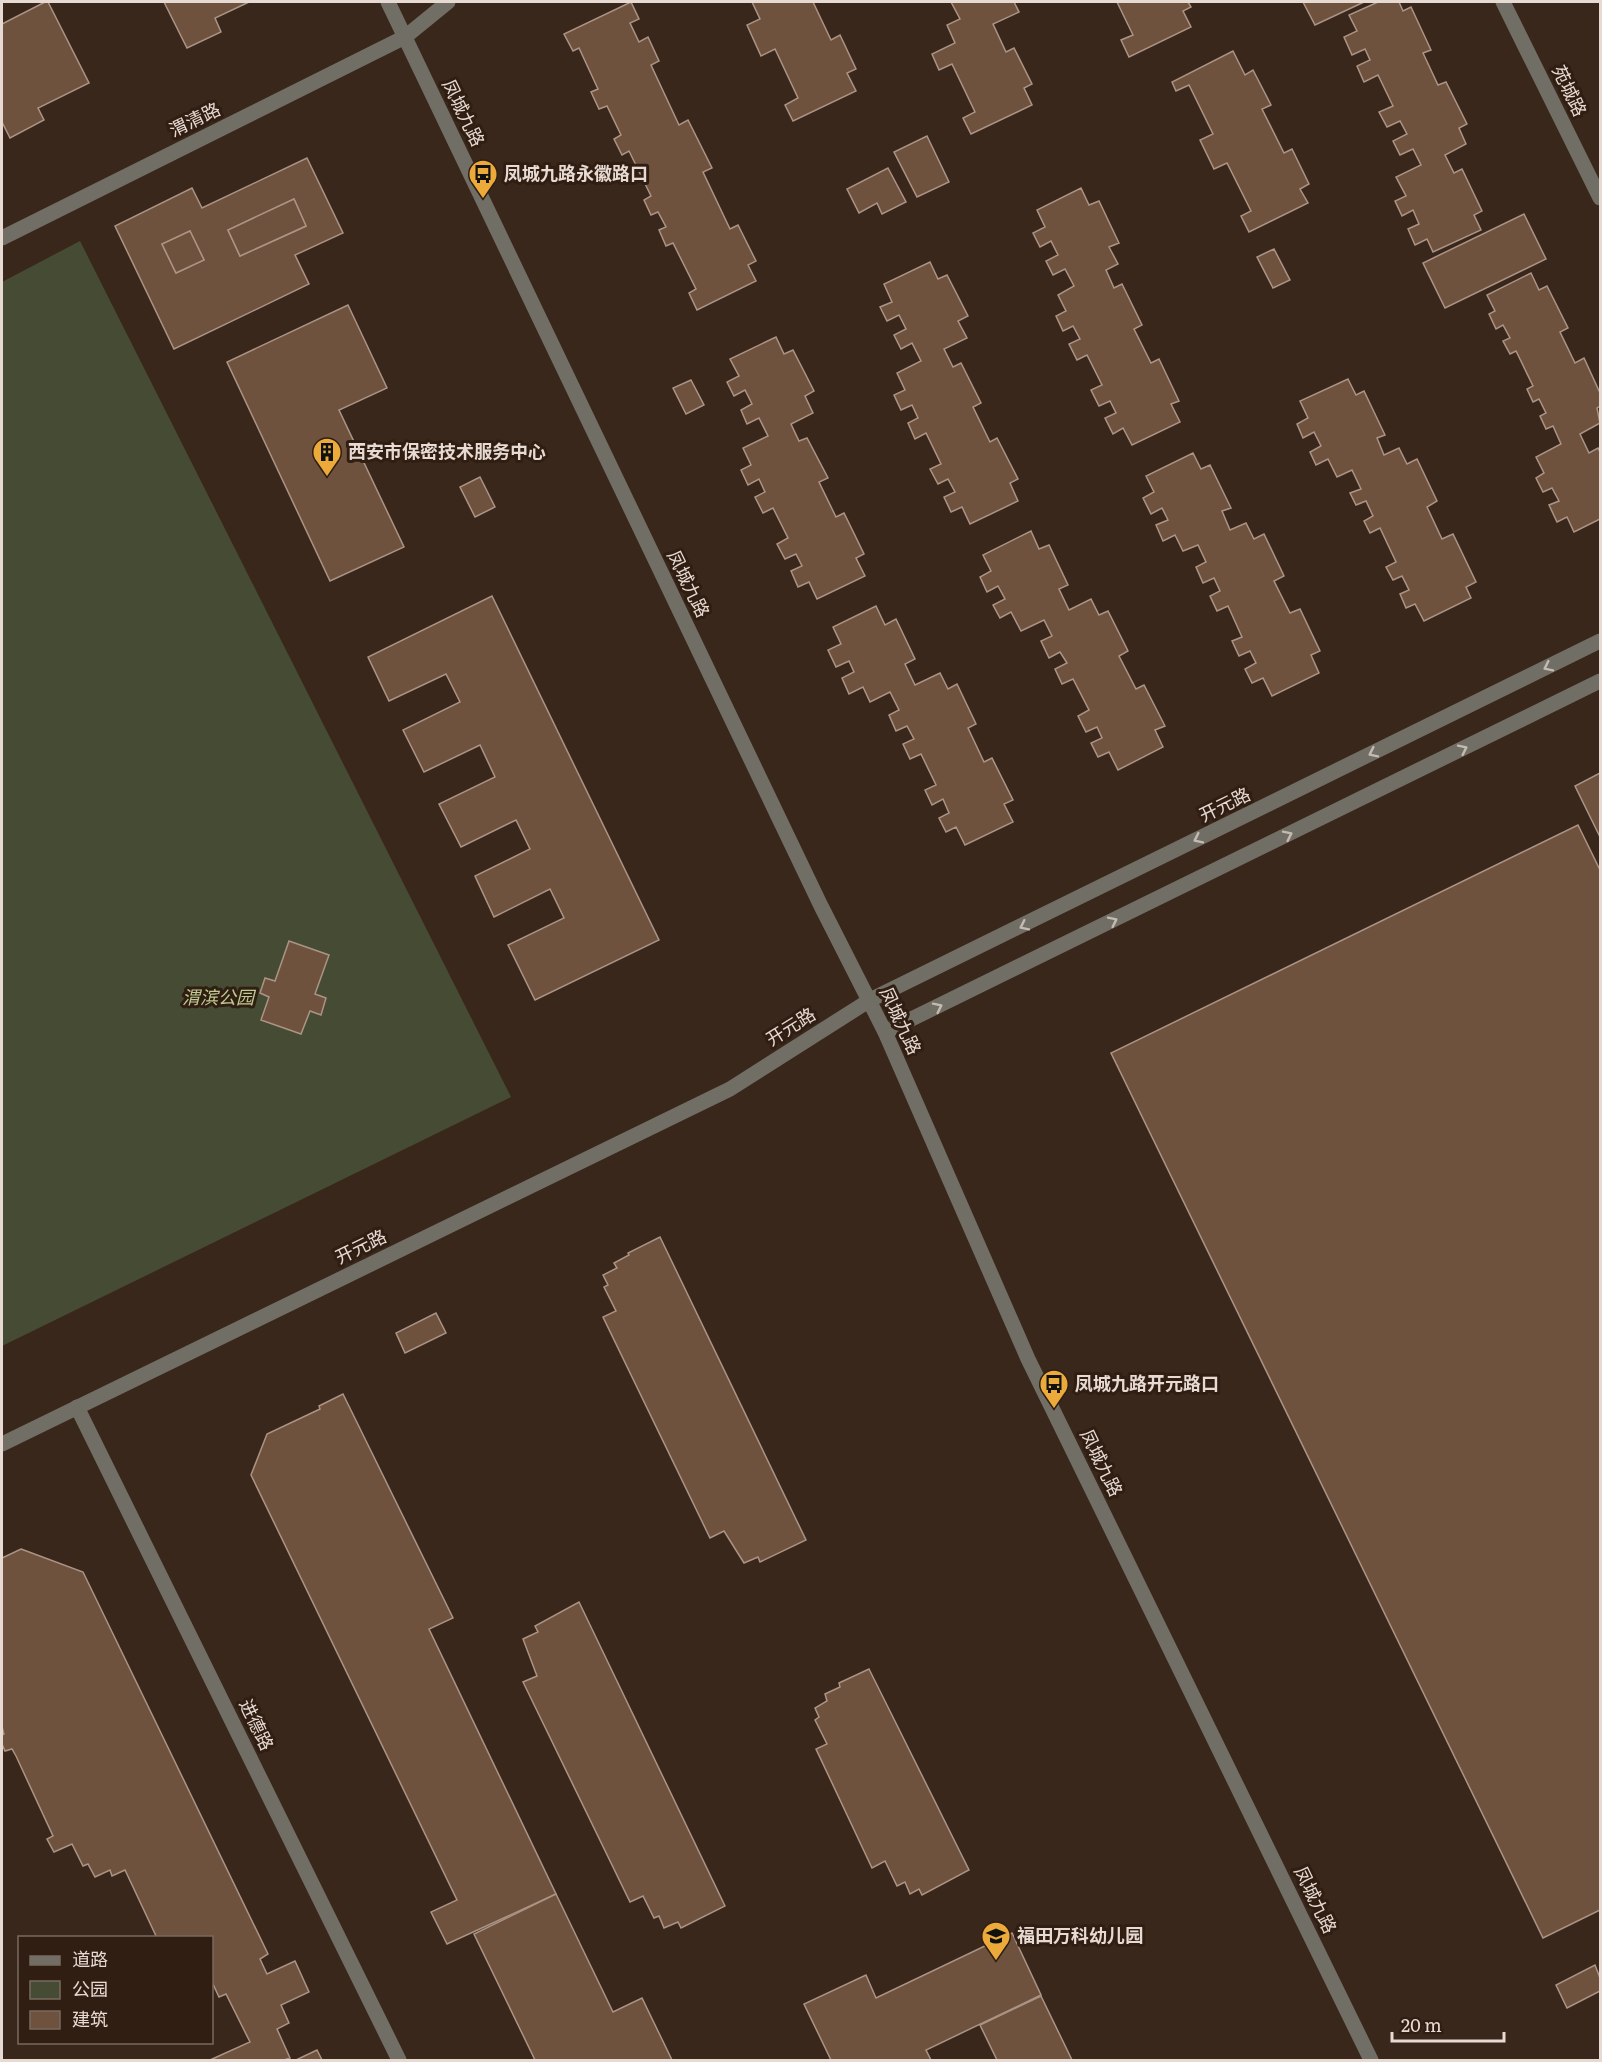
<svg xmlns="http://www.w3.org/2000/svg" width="1602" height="2062" viewBox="0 0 1602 2062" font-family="Literata,'Noto Sans SC',serif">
	<rect width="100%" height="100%" fill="#3a271c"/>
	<!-- green -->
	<polygon fill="#464b34" points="80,241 511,1097 2,1346 2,282"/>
	<!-- building -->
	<g fill="#6e523e" stroke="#ab9485" stroke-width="1.5" fill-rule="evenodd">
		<polygon points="45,2 48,2 89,83 38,108 44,120 10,138 2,122 2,24"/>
		<polygon points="164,2 249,2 215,18 221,32 187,48"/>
		<polygon points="631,2 639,19 630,23 639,42 648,37 659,61 651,65 679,125 688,120 712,168 703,172 730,229 738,225 756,261 748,265 756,281 697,310 689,293 696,289 673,243 666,246 659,230 666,227 658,212 651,215 644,200 651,196 629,151 622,155 614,139 621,135 607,106 599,109 591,92 598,89 579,48 573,51 564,34"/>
		<polygon points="752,2 813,2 831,40 840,35 856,69 847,73 856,91 793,121 785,105 798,98 775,49 761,56 747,25 760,19"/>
		<polygon points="951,2 1014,2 1019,12 993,24 1006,52 1014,48 1032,84 1024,88 1032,105 971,134 963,118 975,112 952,64 939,70 932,54 955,43 947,25 960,19"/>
		<polygon points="1117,2 1188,2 1191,7 1183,11 1191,27 1129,57 1121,40 1133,35"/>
		<polygon points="1303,2 1364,2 1315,25"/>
		<polygon points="1378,2 1399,2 1403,11 1411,7 1431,50 1423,53 1438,85 1446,82 1467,124 1459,128 1466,144 1445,155 1454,173 1462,169 1482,211 1474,215 1481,230 1433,252 1427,239 1415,245 1408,229 1419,224 1413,210 1402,216 1395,201 1406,196 1396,177 1421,165 1413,149 1400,155 1393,141 1407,134 1400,121 1387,127 1379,112 1393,106 1378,75 1364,82 1357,66 1370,60 1365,49 1352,55 1344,37 1357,31 1349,15"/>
		<polygon points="1233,51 1245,75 1253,70 1271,105 1262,109 1284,153 1292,149 1309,184 1300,189 1308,203 1249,232 1241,216 1251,211 1227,163 1214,169 1200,140 1213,134 1189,85 1176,91 1172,82"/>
		<polygon points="927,136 949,182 917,197 894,152"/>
		<path d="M307 158 343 233 295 255 309 284 174 349 115 226 192 188 202 208ZM294 199 306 226 240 256 228 230ZM190 231 204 260 176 273 162 244Z"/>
		<polygon points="888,168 906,202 882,214 877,203 859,213 847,189"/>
		<polygon points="1081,188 1089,205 1099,201 1119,243 1109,247 1118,264 1106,270 1114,288 1122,284 1142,325 1134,329 1151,363 1159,359 1179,401 1171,404 1180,422 1132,445 1123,428 1113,434 1105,418 1116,413 1110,401 1099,406 1091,390 1102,385 1087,355 1077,360 1069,344 1080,339 1073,326 1063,331 1056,316 1066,311 1058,295 1074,286 1065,269 1053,275 1046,261 1058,255 1051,241 1040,247 1033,233 1045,227 1037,210"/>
		<polygon points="294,199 306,226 240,256 228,230"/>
		<polygon points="1524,214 1546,259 1445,308 1423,263"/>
		<polygon points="190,231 204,260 176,273 162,244"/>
		<polygon points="1274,249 1290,280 1273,288 1257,257"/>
		<polygon points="930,262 938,279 947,275 968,316 958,321 967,338 944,349 953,367 961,363 981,403 973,407 990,442 997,438 1018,479 1010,483 1018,501 970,524 962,507 951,512 944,497 955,492 948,479 938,484 930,469 941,464 926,433 915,439 908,423 918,418 912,405 901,410 894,395 905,390 897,373 921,361 912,343 901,349 894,335 906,329 899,315 887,321 880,307 892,302 884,284"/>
		<polygon points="1531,273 1539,290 1547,286 1568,328 1560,332 1575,363 1584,358 1600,393 1600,406 1597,408 1600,423 1580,434 1589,453 1598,448 1600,452 1600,519 1574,532 1567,517 1557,522 1549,505 1559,501 1552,488 1543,492 1536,478 1544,473 1536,457 1561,444 1553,426 1546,429 1540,416 1546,413 1539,399 1533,402 1527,389 1533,386 1516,351 1510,354 1503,341 1510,338 1503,325 1496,329 1489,314 1495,311 1487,295"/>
		<polygon points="348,305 387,388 339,410 404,547 330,581 227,362"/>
		<polygon points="776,337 784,354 793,350 814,391 805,396 813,413 791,424 799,441 807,438 828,478 819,482 836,517 844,513 864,554 856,558 865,576 817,599 809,582 798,587 791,571 802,566 796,554 785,559 777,544 788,538 773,508 763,513 755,497 765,492 759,479 748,485 741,470 751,465 743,448 768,436 759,418 747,424 741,410 752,404 745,390 734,396 727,382 739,376 730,359"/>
		<polygon points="1348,379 1356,395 1364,391 1385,435 1377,438 1384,455 1399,448 1407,464 1417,459 1437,501 1427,507 1442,539 1453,534 1476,582 1466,587 1471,598 1424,621 1415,604 1406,608 1400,594 1409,590 1402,576 1393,580 1386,567 1396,562 1380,528 1370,533 1364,521 1373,516 1366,501 1356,505 1350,493 1361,489 1352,470 1337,477 1328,459 1316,465 1310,452 1321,446 1314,432 1303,438 1297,424 1308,418 1300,401"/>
		<polygon points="691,380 704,405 686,414 673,388"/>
		<polygon points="1193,453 1201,469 1210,465 1231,508 1222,511 1230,530 1246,523 1254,539 1264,534 1284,576 1274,581 1290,613 1300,609 1320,651 1311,655 1319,673 1272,696 1263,678 1252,683 1245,669 1256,663 1250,651 1239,656 1232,641 1242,637 1228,606 1217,611 1210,596 1220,591 1214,578 1203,583 1196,567 1206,562 1198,545 1183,551 1175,535 1163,541 1156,525 1168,520 1162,508 1151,514 1143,498 1154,492 1146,476"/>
		<polygon points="480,477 495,507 475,517 460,487"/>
		<polygon points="1031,531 1039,549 1049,545 1068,585 1059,589 1069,610 1091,599 1099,615 1108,611 1128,651 1119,656 1136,689 1144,685 1165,726 1155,730 1163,747 1118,770 1109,752 1098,757 1091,743 1102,738 1097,727 1086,732 1078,716 1089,710 1073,679 1062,684 1055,669 1067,663 1060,652 1049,658 1041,641 1052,636 1044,620 1021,631 1011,612 1000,618 993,605 1005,599 998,586 987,592 980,577 991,571 983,555"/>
		<polygon points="492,596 659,940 535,1000 508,945 564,918 550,889 494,917 475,876 530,849 516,820 461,847 439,804 495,777 480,745 424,772 403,730 460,702 446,674 389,701 368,657"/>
		<polygon points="876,606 885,625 896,619 915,659 905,664 915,685 940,673 948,689 957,684 976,724 968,728 984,762 992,758 1013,800 1004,804 1013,822 965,845 956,827 946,832 939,818 949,813 943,799 932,805 925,790 936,785 921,754 910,759 903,744 914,739 907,726 896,731 889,715 899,710 890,692 870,702 863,687 849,694 842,678 854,672 849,661 836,667 828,650 841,644 833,627"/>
		<polygon points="1600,773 1600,837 1575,786"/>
		<polygon points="1578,825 1600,870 1600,1910 1543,1938 1111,1053"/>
		<polygon points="289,941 329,955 315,994 326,998 321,1015 310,1011 301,1034 261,1020 269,997 260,993 265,978 275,981"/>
		<polygon points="660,1237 806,1540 760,1562 758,1557 744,1563 724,1531 710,1538 603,1317 616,1311 604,1287 608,1285 603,1275 617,1268 614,1263 629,1255 628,1253"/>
		<polygon points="436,1313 446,1333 405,1353 396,1333"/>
		<polygon points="343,1394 453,1618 429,1629 556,1894 447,1944 431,1912 457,1900 251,1475 267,1434 320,1409 319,1406"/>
		<polygon points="21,1549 83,1572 268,1954 260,1959 267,1974 295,1961 309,1992 281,2005 289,2023 277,2029 290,2058 284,2060 210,2060 250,2042 226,1994 219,1997 212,1982 212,1938 157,1938 125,1870 112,1876 110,1870 95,1877 88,1864 83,1866 72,1844 54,1852 47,1839 53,1836 16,1756 12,1749 5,1751 2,1744 2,1735 4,1734 2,1727 2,1558"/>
		<polygon points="579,1602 725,1906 681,1928 678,1922 664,1928 659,1916 654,1918 643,1896 630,1902 523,1682 537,1676 523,1639 538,1632 535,1626"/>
		<polygon points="869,1669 969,1870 922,1895 919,1889 910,1894 905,1882 897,1886 885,1861 872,1868 816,1749 827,1744 815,1720 819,1717 815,1708 827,1701 825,1694 840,1687 839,1683"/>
		<polygon points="556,1894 613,2012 642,1998 672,2060 535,2060 474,1934"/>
		<polygon points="1012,1933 1041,1995 926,2050 931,2060 831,2060 804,2004 866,1975 876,1998"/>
		<polygon points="1595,1965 1600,1978 1600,1991 1567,2008 1556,1985"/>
		<polygon points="1041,1996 1072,2060 997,2060 980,2025"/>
		<polygon points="317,2050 322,2060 296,2060"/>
	</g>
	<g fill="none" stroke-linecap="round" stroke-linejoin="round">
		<!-- minor -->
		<g stroke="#716f65" stroke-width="15">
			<polyline points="388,2 821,906 885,1032 1028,1359 1371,2060"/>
			<polyline points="1503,2 1600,198"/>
			<polyline points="2,238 405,37 448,2"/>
			<polyline points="885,1032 1600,681"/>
			<polyline points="77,1407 399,2060"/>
			<polyline points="2,1444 730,1089 870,1000 1600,641"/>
		</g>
	</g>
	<!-- one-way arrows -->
	<defs><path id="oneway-chevron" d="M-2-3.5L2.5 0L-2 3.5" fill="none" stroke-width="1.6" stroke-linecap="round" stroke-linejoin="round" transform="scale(1.5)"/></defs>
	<g stroke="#c4bab2">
		<use href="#oneway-chevron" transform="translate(1548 667) rotate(154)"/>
		<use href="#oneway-chevron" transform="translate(1463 749) rotate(-26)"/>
		<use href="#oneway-chevron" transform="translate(1373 753) rotate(154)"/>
		<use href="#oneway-chevron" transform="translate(1288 835) rotate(-26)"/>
		<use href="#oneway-chevron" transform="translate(1198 839) rotate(154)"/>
		<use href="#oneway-chevron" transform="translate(1113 921) rotate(-26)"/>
		<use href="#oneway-chevron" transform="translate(1024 926) rotate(154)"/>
		<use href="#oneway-chevron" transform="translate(938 1007) rotate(-26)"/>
	</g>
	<!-- icons -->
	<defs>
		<g id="bus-pin" transform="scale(1.5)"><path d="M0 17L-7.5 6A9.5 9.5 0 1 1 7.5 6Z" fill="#ebaa39" stroke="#301e12"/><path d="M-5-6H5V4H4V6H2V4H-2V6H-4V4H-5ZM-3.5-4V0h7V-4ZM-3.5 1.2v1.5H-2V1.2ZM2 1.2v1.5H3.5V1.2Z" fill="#111"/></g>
		<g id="building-pin" transform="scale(1.5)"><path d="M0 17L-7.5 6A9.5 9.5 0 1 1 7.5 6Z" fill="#ebaa39" stroke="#301e12"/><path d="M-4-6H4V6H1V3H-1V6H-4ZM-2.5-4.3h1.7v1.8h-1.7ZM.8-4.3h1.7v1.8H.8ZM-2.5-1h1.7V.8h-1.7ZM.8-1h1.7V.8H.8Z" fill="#111"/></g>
		<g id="school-pin" transform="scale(1.5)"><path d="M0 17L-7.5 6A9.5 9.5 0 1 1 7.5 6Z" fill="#ebaa39" stroke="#301e12"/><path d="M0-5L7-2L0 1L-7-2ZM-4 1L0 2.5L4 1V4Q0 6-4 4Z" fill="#111"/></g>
	</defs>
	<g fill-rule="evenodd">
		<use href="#bus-pin" x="483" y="174"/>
		<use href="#building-pin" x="327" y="452"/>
		<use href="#bus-pin" x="1054" y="1384"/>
		<use href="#school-pin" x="996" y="1936"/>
	</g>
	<g text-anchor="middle" stroke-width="6" stroke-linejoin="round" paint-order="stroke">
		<!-- street labels -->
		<g font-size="18" fill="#e7dad3" stroke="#301e12">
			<text transform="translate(1569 91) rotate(64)" y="6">苑城路</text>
			<text transform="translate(463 113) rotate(64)" y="6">凤城九路</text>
			<text transform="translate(195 120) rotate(-26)" y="6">渭清路</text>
			<text transform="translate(688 584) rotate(64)" y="6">凤城九路</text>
			<text transform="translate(1225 805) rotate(-26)" y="6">开元路</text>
			<text transform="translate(900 1021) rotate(65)" y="6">凤城九路</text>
			<text transform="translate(791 1027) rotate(-32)" y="6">开元路</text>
			<text transform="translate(361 1247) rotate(-26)" y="6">开元路</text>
			<text transform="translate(1101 1463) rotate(64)" y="6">凤城九路</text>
			<text transform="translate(256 1725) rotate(64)" y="6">进德路</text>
			<text transform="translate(1315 1900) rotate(64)" y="6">凤城九路</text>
		</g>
		<!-- poi labels -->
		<g font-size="18" font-weight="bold" fill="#e7dad3" stroke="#301e12" text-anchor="start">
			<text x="504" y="180">凤城九路永徽路口</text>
			<text x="348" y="458">西安市保密技术服务中心</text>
			<text x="1075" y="1390">凤城九路开元路口</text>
			<text x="1017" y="1942">福田万科幼儿园</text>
		</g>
		<!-- park labels -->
		<g font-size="18" font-style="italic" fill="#bdca90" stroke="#301e12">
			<text x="218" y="1004">渭滨公园</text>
		</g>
	</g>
	<!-- border -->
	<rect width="1602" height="2062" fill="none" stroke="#e7dad3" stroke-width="6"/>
	<!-- legend -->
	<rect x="18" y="1936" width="195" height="108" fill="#301e12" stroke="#79695f" stroke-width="1.5"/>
	<rect x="30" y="1956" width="30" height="9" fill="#716f65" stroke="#79695f" stroke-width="1.5"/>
	<text x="72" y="1966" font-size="18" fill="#e7dad3">道路</text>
	<rect x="30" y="1981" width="30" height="18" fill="#464b34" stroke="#79695f" stroke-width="1.5"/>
	<text x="72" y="1996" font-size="18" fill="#e7dad3">公园</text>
	<rect x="30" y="2011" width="30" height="18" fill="#6e523e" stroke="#79695f" stroke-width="1.5"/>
	<text x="72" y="2026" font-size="18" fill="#e7dad3">建筑</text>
	<!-- scale -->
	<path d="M1392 2032v9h112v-9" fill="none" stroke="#e7dad3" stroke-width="3"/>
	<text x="1401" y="2032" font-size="18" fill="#e7dad3" stroke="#301e12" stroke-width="4.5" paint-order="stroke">20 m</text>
</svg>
